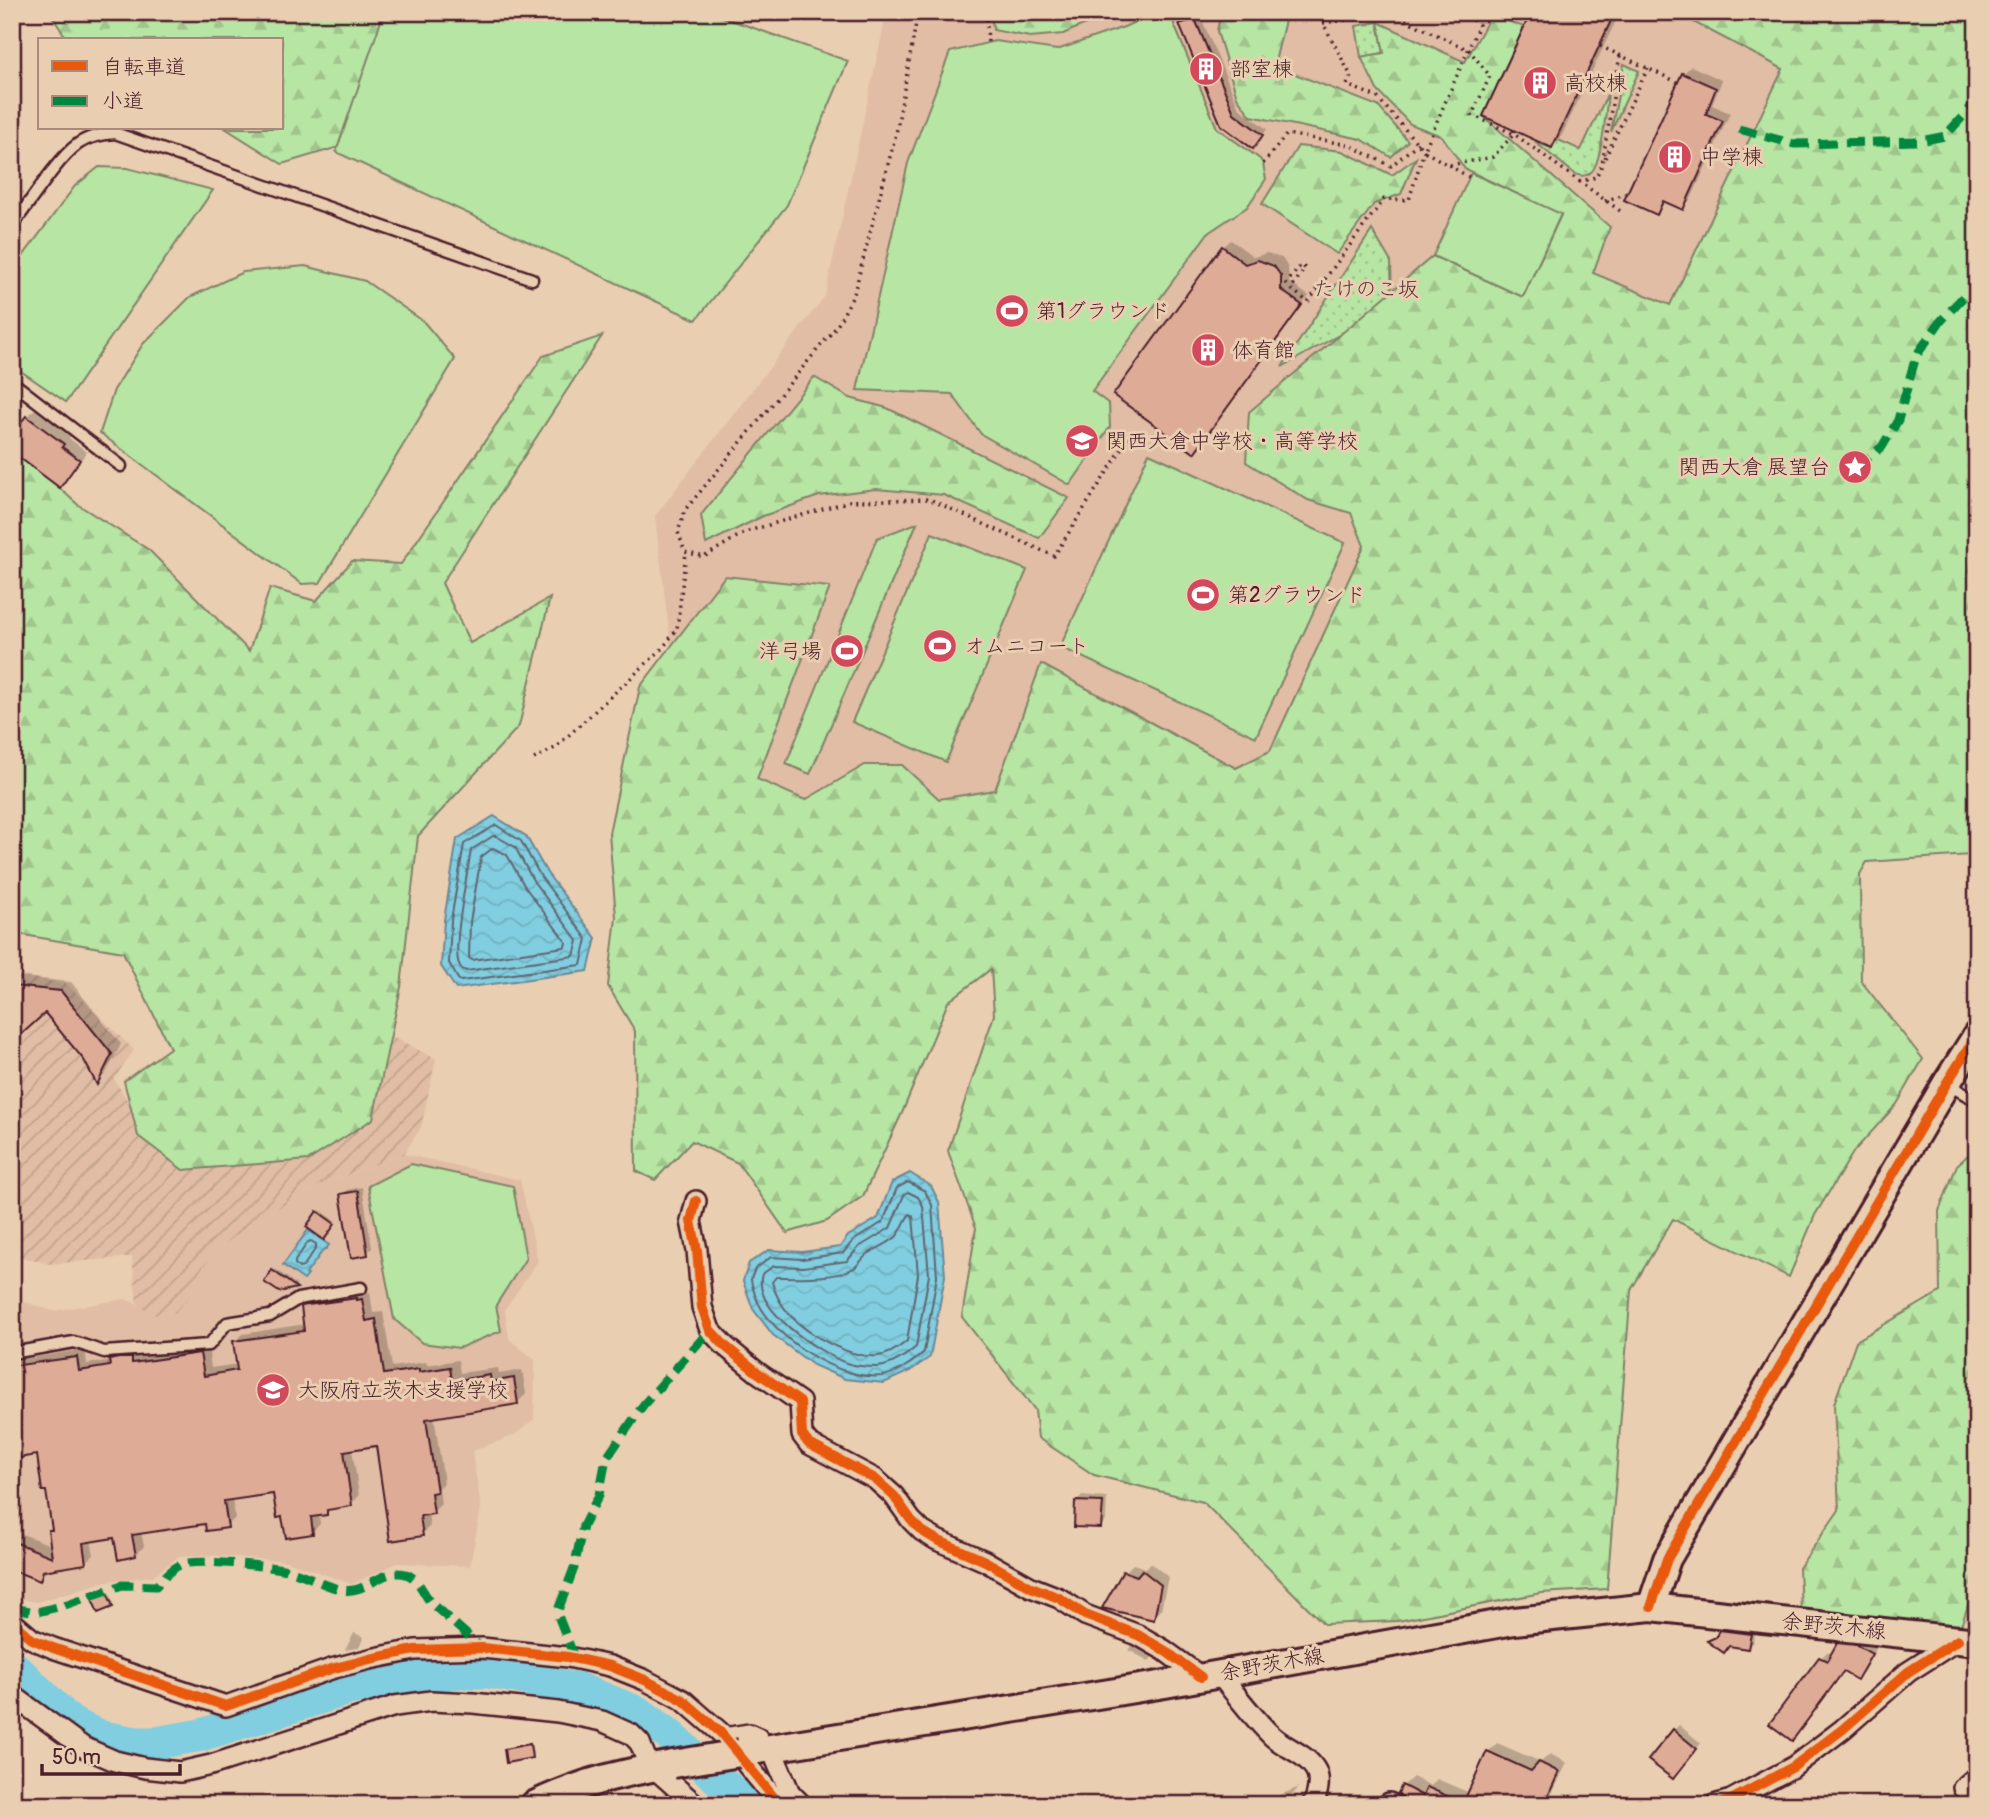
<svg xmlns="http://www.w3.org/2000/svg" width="1989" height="1817" viewBox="0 0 1989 1817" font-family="Pangolin,'Klee One',sans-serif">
	<defs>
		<pattern id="industrial-furrows" width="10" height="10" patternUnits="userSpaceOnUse" patternTransform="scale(1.75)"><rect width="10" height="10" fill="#e0bda4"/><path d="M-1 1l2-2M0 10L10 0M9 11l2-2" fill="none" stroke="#c2a28d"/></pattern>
		<pattern id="grass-dots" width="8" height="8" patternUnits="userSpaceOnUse" patternTransform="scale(1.75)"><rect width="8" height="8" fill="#b7e5a3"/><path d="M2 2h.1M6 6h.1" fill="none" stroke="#9fc48c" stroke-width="1.8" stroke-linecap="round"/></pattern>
		<pattern id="forest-firs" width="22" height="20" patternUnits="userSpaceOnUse" patternTransform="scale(1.75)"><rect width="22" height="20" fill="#b7e5a3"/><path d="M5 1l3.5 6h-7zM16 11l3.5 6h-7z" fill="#9fc48c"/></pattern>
		<pattern id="water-waves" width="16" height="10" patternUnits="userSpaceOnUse" patternTransform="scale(1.75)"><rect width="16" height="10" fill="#80cedf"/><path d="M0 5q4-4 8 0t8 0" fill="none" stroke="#70b0c0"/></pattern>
	</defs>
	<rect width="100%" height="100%" fill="#eaceb1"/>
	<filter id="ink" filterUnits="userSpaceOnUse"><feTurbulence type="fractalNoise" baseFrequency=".0143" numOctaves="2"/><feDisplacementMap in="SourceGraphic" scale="14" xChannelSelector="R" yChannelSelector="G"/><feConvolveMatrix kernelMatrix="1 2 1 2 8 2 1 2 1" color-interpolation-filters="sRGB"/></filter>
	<g filter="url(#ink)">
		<!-- built -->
		<g fill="#e0bda4">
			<polygon points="887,12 1751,12 1818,98 1678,366 1217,914 692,819 655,516 825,296"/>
			<polygon points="404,1154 520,1180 538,1261 505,1309 509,1339 535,1360 534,1419 515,1435 472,1451 481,1508 470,1566 397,1563 352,1584 287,1561 204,1555 178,1557 153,1576 107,1581 37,1602 12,1597 12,1298 53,1311 125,1299 137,1304 154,1315 175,1313 190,1296 198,1274 217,1249 268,1214 322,1184"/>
		</g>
		<!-- industrial -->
		<polygon fill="url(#industrial-furrows)" points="12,974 67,984 134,1050 114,1079 145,1129 384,1032 436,1059 421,1127 404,1154 322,1184 268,1214 217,1249 198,1274 190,1296 175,1313 154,1315 137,1304 132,1257 50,1264 12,1255"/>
		<!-- grass -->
		<g fill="url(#grass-dots)" stroke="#808267" stroke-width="2">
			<polygon points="1378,22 1384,53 1361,57 1356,26"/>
			<polygon points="1624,64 1639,71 1611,132"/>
			<path d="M1608 93C1606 109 1602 163 1591 172 1586 177 1581 176 1575 174L1535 142 1551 148 1556 139 1581 150Z"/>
			<polygon points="1372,230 1391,262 1392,305 1282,367"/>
		</g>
		<!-- forest -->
		<g fill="url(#forest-firs)" stroke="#808267" stroke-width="2">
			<polygon points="43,12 388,12 352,143 282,164 225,128 282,128 282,40 68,40 51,15"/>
			<polygon points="991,12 1113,12 1063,34 1030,37 993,30"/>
			<polygon points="1221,12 1287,12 1274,66 1378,106 1408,141 1391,157 1361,139 1251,116 1237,97 1217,31"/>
			<polygon points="1683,12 1977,12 1977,886 1970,855 1867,862 1860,874 1861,981 1923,1059 1897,1104 1854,1151 1815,1215 1789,1277 1673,1219 1631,1290 1607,1589 1541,1593 1398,1621 1324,1624 1203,1502 1094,1475 1038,1438 1035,1410 962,1317 976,1228 948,1151 994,1015 991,969 948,1002 902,1113 863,1196 827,1221 787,1233 738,1163 692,1141 655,1180 636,1171 635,1031 608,986 616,917 609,833 640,687 725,576 830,587 757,779 805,800 865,765 902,765 939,799 995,790 1041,664 1236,768 1270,751 1364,546 1351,513 1308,500 1246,462 1249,412 1433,256 1523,297 1561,215 1465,169 1442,136 1410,124 1377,90 1361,57 1384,53 1378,22 1465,62 1491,15 1524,27 1483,116 1610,227 1593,273 1670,305 1783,69 1682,16"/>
			<polygon points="1298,146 1342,151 1392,175 1416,158 1401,194 1374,204 1337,254 1262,204"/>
			<polygon points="602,336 442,583 470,643 550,598 519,726 418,836 401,987 373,1119 309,1160 183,1170 138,1136 124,1081 170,1048 123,952 12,933 12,445 77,504 149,550 249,651 270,588 316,601 352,561 401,564 543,356"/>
			<polygon points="814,377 850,398 887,408 1069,498 1039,538 944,495 876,489 819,496 763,516 706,544 701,515"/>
			<polygon points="1977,1147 1977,1579 1959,1632 1801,1610 1799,1568 1839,1510 1834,1404 1856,1341 1940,1292 1939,1211 1957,1165"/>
		</g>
		<!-- pitch -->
		<g fill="#b7e5a3" stroke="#808267" stroke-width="2">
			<polygon points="384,12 708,12 848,61 787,205 696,320 336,152"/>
			<polygon points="1157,12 1169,12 1217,128 1260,159 1263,164 1266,179 1247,207 1208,233 1092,391 1109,404 1110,427 1070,485 981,434 952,394 857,390 908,163 950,52 995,41 1057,50 1124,27"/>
			<polygon points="99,167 127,168 213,190 66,402 12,365 12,271 75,186"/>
			<polygon points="1471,173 1561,214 1523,297 1433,256"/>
			<polygon points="305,266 365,281 423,321 455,359 320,583 302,584 100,433 114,390 143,344 190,297 243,272"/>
			<polygon points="1149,453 1345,543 1256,737 1060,647"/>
			<polygon points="917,523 810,774 786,764 877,538"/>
			<polygon points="932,533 1027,570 946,762 852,722"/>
			<polygon points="411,1164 513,1186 526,1258 496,1305 501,1331 459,1348 422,1343 394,1319 368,1186"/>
		</g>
		<!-- water -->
		<g fill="url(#water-waves)" stroke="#6a8897" stroke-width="2">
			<polygon points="494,816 526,836 547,873 596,938 588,971 456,989 441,966 444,920 457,839"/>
			<polygon points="910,1173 931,1186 939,1202 945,1276 930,1357 910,1371 884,1383 845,1379 813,1365 773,1335 753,1309 743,1281 749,1263 769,1250 802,1252 840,1247 848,1236 878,1218 892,1182"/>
			<polygon points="308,1230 329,1245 326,1249 324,1249 306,1274 308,1275 304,1280 283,1265"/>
		</g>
		<!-- shadow -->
		<g fill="#0003">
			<polygon points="12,12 14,12 16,84 12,89"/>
			<polygon points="1434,12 1461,12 1453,21"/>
			<polygon points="1533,12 1620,12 1562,135 1551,146"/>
			<polygon points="1200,15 1239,108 1267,129 1258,142 1222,124 1181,25 1186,20"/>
			<polygon points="1691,66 1722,80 1712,105 1730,113 1691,199 1683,207 1667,200 1656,213 1683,74"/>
			<polygon points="1231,240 1254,257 1267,253 1282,258 1288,268 1289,282 1309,296 1201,443 1193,451 1223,247"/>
			<polygon points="35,409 70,436 69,438 87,452 60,486 27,417"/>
			<polygon points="12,976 71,982 121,1044 106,1073 97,1082 85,1059 45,1011 12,1041"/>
			<polygon points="362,1187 372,1248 367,1253 342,1195 347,1190"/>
			<polygon points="320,1210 336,1221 326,1235 318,1212"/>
			<polygon points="275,1269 297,1285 279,1290 274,1271"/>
			<polygon points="364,1291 365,1293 370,1292 373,1313 383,1312 392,1367 426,1362 427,1365 458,1360 460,1373 498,1368 499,1374 522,1370 526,1394 518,1402 434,1416 444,1483 439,1488 441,1504 433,1512 428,1513 430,1526 422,1534 378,1444 352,1448 359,1496 351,1504 332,1507 326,1513 319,1514 320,1524 312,1532 284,1515 275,1492 232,1499 235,1518 227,1526 207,1522 141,1532 144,1546 136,1555 115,1536 91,1540 94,1555 85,1563 48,1569 39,1579 12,1568 12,1530 53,1546 50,1531 53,1528 48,1489 38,1453 12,1457 12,1361 85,1349 87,1364 112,1360 119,1353 139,1350 140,1356 208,1346 211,1368 238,1364 235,1342 243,1334 305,1324 303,1307 311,1299"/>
			<polygon points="1082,1496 1107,1498 1106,1521 1101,1526 1077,1501"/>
			<polygon points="1151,1563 1168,1577 1161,1610 1153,1618 1125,1572 1133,1564 1146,1568"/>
			<polygon points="109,1592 114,1603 112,1605 96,1597"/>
			<polygon points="1725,1626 1755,1629 1753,1642 1747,1648 1710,1640 1719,1634"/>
			<polygon points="354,1633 364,1637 360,1645 358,1648 345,1650"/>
			<polygon points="1845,1637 1863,1639 1877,1647 1864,1671 1857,1678 1844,1670 1792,1739 1820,1659 1827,1652 1832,1654 1838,1644"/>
			<polygon points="1135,1641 1156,1652 1149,1661 1128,1650"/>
			<polygon points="1679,1725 1701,1743 1678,1772 1674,1730"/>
			<polygon points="531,1743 533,1754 531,1756 506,1750 508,1748"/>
			<polygon points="1497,1743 1541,1762 1550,1754 1567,1763 1549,1800 1559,1805 1413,1805 1403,1786 1413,1777 1431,1786 1437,1779 1470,1793 1488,1752"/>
			<polygon points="1299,1787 1295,1792 1280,1805 1257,1805"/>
			<polygon points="850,1799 857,1805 844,1805"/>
		</g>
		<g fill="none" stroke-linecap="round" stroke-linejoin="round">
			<!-- shore -->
			<g stroke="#606573" stroke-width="2">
				<polygon points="496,825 521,841 541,877 587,939 581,965 461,981 458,979 449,963 451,920 464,844"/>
				<path d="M493 836H496L515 847 534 882 578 941 574 956 466 971C462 969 461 969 459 964 452 949 468 870 471 850Z"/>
				<polygon points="493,848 507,855 525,887 566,942 565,947 472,960 469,958 470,922 481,857"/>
				<path d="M908 1182 925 1191 932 1205 937 1276 924 1352C914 1362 896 1374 882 1376 838 1381 769 1336 755 1295 754 1290 751 1284 751 1279 752 1275 754 1272 755 1269L771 1257 802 1259 843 1253 853 1241 883 1222 897 1188Z"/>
				<path d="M908 1192 918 1197 923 1206 929 1275 916 1347C907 1355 891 1366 878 1367 869 1367 855 1366 846 1363 819 1352 751 1310 762 1274L774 1266 803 1267 847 1261 859 1247 890 1228 904 1195Z"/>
				<path d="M910 1214 913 1216 918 1275 907 1341C900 1347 888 1355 878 1356 851 1359 808 1335 790 1315 781 1305 775 1294 772 1282L776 1277C796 1277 835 1279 852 1269 859 1266 862 1258 868 1254 877 1248 888 1244 896 1237 903 1230 904 1220 910 1214Z"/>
				<polygon points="311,1241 316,1244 316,1248 303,1267 299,1268 295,1264 295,1261 308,1242"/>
			</g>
			<!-- river -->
			<polyline stroke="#80cedf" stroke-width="33" points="12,1665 71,1723 102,1737 137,1743 156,1743 201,1735 348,1689 406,1677 459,1672 489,1672 579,1689 639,1713 667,1733 747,1805"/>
		</g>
		<!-- building -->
		<g fill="#deab97" stroke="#4a1f2b" stroke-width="2">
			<polygon points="1531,12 1615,12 1552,148 1483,116"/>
			<polygon points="1195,19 1234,113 1263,135 1253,149 1221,125 1179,24"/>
			<polygon points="1682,73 1716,88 1706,114 1723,121 1683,210 1663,201 1657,215 1624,200"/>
			<polygon points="1222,246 1245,264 1258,260 1274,266 1281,276 1281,290 1302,305 1194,453 1113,395"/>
			<polygon points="26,416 64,444 62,447 80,460 60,488 12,452 12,434"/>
			<polygon points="12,986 61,991 112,1054 97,1085 84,1060 45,1013 12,1043"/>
			<polygon points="358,1191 368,1255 351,1258 340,1194"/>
			<polygon points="317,1211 335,1224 324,1240 306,1227"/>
			<polygon points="272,1270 297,1288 279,1292 264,1282"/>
			<polygon points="357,1298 357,1300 362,1299 366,1321 376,1319 384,1374 419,1369 419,1372 450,1367 452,1381 490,1375 491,1382 514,1378 518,1404 426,1419 437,1492 431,1493 434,1514 420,1516 423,1536 390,1541 376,1446 344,1451 352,1506 327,1510 327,1515 311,1517 313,1534 286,1538 282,1517 277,1518 273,1494 224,1501 228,1528 206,1531 205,1524 132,1535 136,1556 118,1560 114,1538 83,1543 86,1564 43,1571 40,1581 12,1570 12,1541 52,1557 48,1530 52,1530 46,1491 42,1491 37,1455 12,1459 12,1366 77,1357 79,1371 110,1366 109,1360 119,1358 132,1358 132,1363 200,1353 204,1376 237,1370 233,1341 304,1331 301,1306"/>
			<polygon points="1075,1501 1103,1502 1101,1528 1074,1527"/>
			<polygon points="1142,1570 1161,1585 1154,1620 1102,1608 1123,1571 1137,1576"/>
			<polygon points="107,1592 113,1607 98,1613 92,1599"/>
			<polygon points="1719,1630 1751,1634 1748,1649 1729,1646 1724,1653 1707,1641 1716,1637"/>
			<polygon points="1837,1643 1856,1645 1872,1654 1857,1680 1843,1672 1792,1741 1769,1724 1819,1657 1827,1661"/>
			<polygon points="1673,1729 1697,1749 1673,1779 1648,1760"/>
			<polygon points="530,1744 532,1758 506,1763 504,1749"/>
			<polygon points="1487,1751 1531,1771 1539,1762 1559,1772 1544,1805 1409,1805 1398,1793 1402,1785 1423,1796 1427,1787 1463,1803"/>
		</g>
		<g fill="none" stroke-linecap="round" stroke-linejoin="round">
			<!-- lane casing -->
			<g stroke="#4a1f2b" stroke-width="15">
				<g id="lane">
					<path d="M12 226C29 204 57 159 78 144 89 136 102 134 115 133L532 279"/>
					<polyline points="12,382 121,466"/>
					<polyline points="1947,1084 1977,1101"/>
					<polyline points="12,1353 74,1342 104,1352 209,1345 227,1323 270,1316 298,1299 361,1288"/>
				</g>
			</g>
			<!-- street casing -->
			<g stroke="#4a1f2b" stroke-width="24">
				<g id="street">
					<polyline points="696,1201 691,1221 697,1250 702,1307 710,1330 725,1346 757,1372 800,1402 802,1435 809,1444 875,1479 894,1496 911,1520 922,1531 937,1540 985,1561 1031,1587 1059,1598 1085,1615 1138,1635 1164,1650 1201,1677"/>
					<polyline points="12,1622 32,1639 53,1648 226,1706 331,1669 370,1659 415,1650 482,1648 568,1657 610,1666 645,1680 683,1700 721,1733 780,1805"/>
					<path d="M1219 1674C1236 1694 1253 1718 1272 1736 1285 1748 1305 1753 1315 1769 1321 1778 1318 1796 1312 1805"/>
					<polyline points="12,1695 83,1747 115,1761 145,1768 180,1772 211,1765 395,1706 431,1701 473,1703 558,1712 602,1721 631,1734 640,1743 650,1769"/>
					<polyline points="724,1738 749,1734 758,1738"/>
					<polyline points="776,1760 790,1793 802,1805"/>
					<polyline points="654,1768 696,1805"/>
					<polyline points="1963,1788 1977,1776"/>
					<polyline points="1389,1803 1394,1805"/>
					<polyline points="1714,1805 1731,1800 1793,1767 1843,1729 1908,1672 1958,1640"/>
				</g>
			</g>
			<!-- secondary casing -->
			<g stroke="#4a1f2b" stroke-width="32">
				<g id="secondary">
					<polyline points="1651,1607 1667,1559 1946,1084 1977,1035"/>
					<polyline points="740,1753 1165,1684 1514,1621 1651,1607 1977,1642"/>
					<path d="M534 1805C582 1782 622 1773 673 1764"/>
				</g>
			</g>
			<!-- path -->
			<g stroke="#4a1f2b" stroke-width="3.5" stroke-dasharray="2 5" stroke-linecap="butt">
				<polyline points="918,12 896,134 854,294 837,326 685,510 678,532 685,552 704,557 745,532 850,501 929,499 1054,556 1135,428"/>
				<polyline points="986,12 988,42"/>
				<polyline points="1516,12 1529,18"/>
				<polyline points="1323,23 1393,14 1469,50 1490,76 1472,115 1514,134 1623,213"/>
				<polyline points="1600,46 1677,82"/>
				<polyline points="1605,158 1648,68"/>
				<polyline points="1263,164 1287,134 1349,145 1391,166 1418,143"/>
				<polyline points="1450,165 1493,157 1514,134 1514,130"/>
				<polyline points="1469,177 1424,151 1479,25 1470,18 1472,12"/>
				<polyline points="1579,182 1596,177 1602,165 1620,55"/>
				<polyline points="1605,201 1627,193"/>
				<polyline points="1281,290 1301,265 1305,268 1291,289 1308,302 1384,199 1409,200 1424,151 1377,97 1347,85 1351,76 1323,23 1323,12"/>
				<polyline points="534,759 555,748 662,649 677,629 686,552"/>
				<polyline points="353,1804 353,1805"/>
			</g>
			<!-- lane -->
			<use href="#lane" stroke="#eaceb1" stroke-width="10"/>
			<!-- street -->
			<use href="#street" stroke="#eaceb1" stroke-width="19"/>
			<!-- secondary -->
			<use href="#secondary" stroke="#eaceb1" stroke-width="26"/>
			<!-- secondary-bridge casing -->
			<g stroke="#4a1f2b" stroke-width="32" stroke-linecap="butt">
				<polyline id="secondary-bridge" points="673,1764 740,1753"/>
			</g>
			<!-- secondary-bridge -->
			<use href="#secondary-bridge" stroke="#eaceb1" stroke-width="26"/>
			<!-- quiet -->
			<g stroke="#00873e" stroke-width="9" stroke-dasharray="18 9" stroke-linecap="butt">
				<polyline points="1739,129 1794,144 1920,141 1945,136 1977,101"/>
				<polyline points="1855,467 1882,447 1898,420 1916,356 1939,323 1977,282"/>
				<path d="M12 1608 37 1612 62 1606 122 1585 156 1586C163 1579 171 1569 180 1565 192 1558 271 1566 287 1570 306 1574 324 1586 343 1590 365 1594 378 1572 399 1573 418 1573 422 1593 432 1604L482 1648"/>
				<polyline points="575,1659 557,1613 574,1568 583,1526 599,1495 606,1459 644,1404 710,1330"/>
			</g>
			<!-- cycleway casing -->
			<g stroke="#eaceb1" stroke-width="15">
				<g id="cycleway">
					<polyline points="696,1201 691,1221 697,1250 702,1307 710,1330 725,1346 757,1372 800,1402 802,1435 809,1444 875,1479 894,1496 911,1520 922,1531 937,1540 985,1561 1031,1587 1059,1598 1085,1615 1138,1635 1164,1650 1201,1677"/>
					<polyline points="1651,1607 1667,1559 1946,1084 1977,1035"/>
					<polyline points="12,1622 32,1639 53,1648 226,1706 331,1669 370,1659 415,1650 482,1648 568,1657 610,1666 645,1680 683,1700 721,1733 780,1805"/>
					<polyline points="1714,1805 1731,1800 1793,1767 1843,1729 1908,1672 1958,1640"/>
				</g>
			</g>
			<!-- cycleway -->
			<use href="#cycleway" stroke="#e8590c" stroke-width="10"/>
		</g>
	</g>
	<!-- icons -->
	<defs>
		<g id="building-disc" transform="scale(1.75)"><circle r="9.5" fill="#d1495b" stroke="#eaceb1"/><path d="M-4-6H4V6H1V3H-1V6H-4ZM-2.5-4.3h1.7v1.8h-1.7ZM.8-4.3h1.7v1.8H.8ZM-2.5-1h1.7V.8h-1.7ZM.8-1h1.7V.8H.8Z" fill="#fff"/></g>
		<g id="stadium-disc" transform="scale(1.75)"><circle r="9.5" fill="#d1495b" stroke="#eaceb1"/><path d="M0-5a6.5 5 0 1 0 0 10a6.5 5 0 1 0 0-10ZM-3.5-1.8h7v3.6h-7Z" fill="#fff"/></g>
		<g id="school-disc" transform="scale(1.75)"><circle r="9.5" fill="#d1495b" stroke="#eaceb1"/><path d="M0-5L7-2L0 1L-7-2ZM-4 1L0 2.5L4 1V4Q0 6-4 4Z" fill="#fff"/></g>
		<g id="sight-disc" transform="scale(1.75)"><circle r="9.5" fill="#d1495b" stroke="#eaceb1"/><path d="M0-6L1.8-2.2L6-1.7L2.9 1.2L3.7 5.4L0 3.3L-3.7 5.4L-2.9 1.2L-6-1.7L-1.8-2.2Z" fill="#fff"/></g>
	</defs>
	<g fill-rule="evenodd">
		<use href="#building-disc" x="1206" y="69"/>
		<use href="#building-disc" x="1540" y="83"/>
		<use href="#building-disc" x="1675" y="157"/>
		<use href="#stadium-disc" x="1012" y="311"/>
		<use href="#building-disc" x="1208" y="350"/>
		<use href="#school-disc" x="1082" y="441"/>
		<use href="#sight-disc" x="1855" y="467"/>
		<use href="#stadium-disc" x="1203" y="595"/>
		<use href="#stadium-disc" x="940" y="646"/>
		<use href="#stadium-disc" x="847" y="651"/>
		<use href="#school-disc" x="273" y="1390"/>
	</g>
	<g text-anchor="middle" stroke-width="6" stroke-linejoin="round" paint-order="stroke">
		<!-- poi labels -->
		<g font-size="21" fill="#4a1f2b" stroke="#eaceb1" text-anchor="start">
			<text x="1230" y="76">部室棟</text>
			<text x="1564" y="90">高校棟</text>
			<text x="1700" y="164">中学棟</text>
			<text x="1036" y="318">第1グラウンド</text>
			<text x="1232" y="357">体育館</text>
			<text x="1106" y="448">関西大倉中学校・高等学校</text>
			<text x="1830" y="474" text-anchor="end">関西大倉 展望台</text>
			<text x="1228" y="602">第2グラウンド</text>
			<text x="964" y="653">オムニコート</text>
			<text x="822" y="658" text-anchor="end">洋弓場</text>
			<text x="298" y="1397">大阪府立茨木支援学校</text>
		</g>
		<!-- park labels -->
		<g font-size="21" fill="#553337" stroke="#eaceb1">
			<text x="1366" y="296">たけのこ坂</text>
		</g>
		<!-- street labels -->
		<g font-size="21" fill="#4a1f2b" stroke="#eaceb1">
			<text transform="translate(1834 1626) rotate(6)" y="7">余野茨木線</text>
			<text transform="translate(1272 1664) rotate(-10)" y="7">余野茨木線</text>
		</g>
	</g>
	<!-- margin -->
	<rect width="1989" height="1817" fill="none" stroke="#eaceb1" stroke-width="42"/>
	<rect x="21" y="21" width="1947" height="1775" fill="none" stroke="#4a1f2b" stroke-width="2.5" filter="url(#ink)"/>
	<!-- legend -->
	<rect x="38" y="38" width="245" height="91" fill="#eaceb1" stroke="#aa887b" stroke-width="2"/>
	<rect x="52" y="61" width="35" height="10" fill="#e8590c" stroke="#aa887b" stroke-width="2"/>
	<text x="102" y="74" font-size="21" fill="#4a1f2b">自転車道</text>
	<rect x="52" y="96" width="35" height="10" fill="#00873e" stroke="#aa887b" stroke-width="2"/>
	<text x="102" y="108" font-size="21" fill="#4a1f2b">小道</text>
	<!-- scale -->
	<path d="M42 1764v10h138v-10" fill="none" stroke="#4a1f2b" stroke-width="3.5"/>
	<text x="52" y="1764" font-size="21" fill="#4a1f2b" stroke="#eaceb1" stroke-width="5" paint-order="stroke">50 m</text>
</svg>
